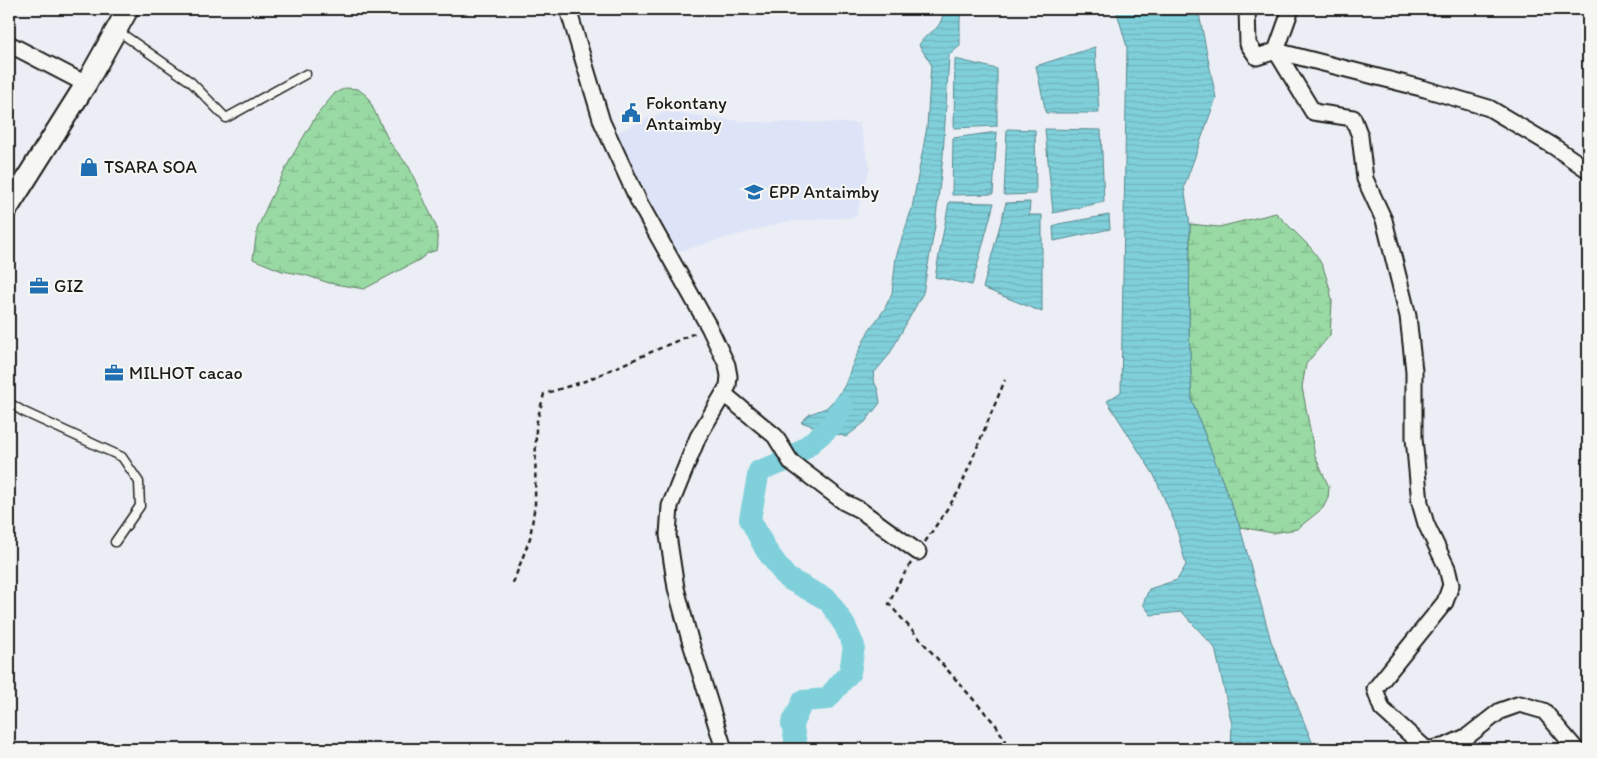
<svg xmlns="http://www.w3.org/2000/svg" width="1597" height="758" viewBox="0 0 1597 758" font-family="Itim,sans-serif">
	<defs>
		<pattern id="wetland-marsh" width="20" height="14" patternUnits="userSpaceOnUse" patternTransform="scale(1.25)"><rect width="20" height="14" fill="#99daa4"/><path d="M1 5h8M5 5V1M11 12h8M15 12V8" fill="none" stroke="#83ba8d"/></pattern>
		<pattern id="water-rules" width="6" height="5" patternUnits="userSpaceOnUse" patternTransform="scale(1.25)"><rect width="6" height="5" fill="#80d0db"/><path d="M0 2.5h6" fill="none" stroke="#6eb2bb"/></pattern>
	</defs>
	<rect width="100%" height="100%" fill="#ebeef4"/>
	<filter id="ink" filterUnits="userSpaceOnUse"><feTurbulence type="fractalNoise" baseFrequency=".02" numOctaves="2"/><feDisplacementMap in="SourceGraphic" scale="10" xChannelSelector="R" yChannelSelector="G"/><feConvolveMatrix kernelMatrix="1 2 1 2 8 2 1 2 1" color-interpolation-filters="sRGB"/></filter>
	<g filter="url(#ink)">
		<!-- built -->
		<polygon fill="#dee4f7" points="665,112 750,122 859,123 870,167 856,217 784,222 676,252 616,133 643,120"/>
		<!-- wetland -->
		<g fill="url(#wetland-marsh)" stroke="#5a7b60">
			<polygon points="346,88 358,89 367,96 390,143 409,167 436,226 438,244 437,250 428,253 419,260 364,289 329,283 305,275 282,271 253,259 257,230 267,206 291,158 316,116 335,93"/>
			<polygon points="1276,213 1310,247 1317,256 1323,267 1330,289 1332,302 1330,335 1306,364 1302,387 1315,456 1329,487 1328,498 1323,508 1297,529 1273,533 1240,527 1192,401 1189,328 1190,224 1219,227"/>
		</g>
		<!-- water -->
		<g fill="url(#water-rules)" stroke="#58888f">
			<path d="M944 9H964L960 18V46L949 55 943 156 935 226 923 293 889 355 874 373 873 379 878 390 880 403 865 422 846 437 801 422 810 414 826 408 838 396 845 385 853 363 869 330 884 310 892 293 896 257 912 208 927 127 931 64 919 45C929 28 940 35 944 9Z"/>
			<polygon points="1116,9 1198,9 1216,98 1184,187 1190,224 1189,328 1192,401 1240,527 1271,641 1315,749 1231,749 1232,725 1215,648 1182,612 1151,615 1143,604 1149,589 1177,580 1186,565 1175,523 1154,475 1107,401 1121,392 1127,47"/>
			<polygon points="1095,47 1099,113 1046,113 1036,66"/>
			<polygon points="955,59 997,69 997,126 954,128"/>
			<polygon points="1007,129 1035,130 1036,194 1004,195"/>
			<polygon points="1045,129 1101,130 1104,202 1053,213"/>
			<polygon points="997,132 993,194 952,195 953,138"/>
			<polygon points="949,202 994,203 972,285 935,277"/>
			<polygon points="1030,202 1029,215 1042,215 1042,312 983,288 1006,203"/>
			<polygon points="1109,215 1110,229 1054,241 1053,227 1058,224"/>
		</g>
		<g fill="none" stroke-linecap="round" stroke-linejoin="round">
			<!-- river -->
			<polyline stroke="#80d0db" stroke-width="22" points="792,749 796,743 792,724 803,701 827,699 850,672 854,646 845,626 828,600 787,578 766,550 750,519 759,471 789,460 805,448 832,425 843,406"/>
			<!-- lane casing -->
			<g stroke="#1c1c1c" stroke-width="11">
				<g id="lane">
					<polyline points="118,31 191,82 226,118 306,74"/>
					<polyline points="9,403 24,412 122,457 139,482 140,506 115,542"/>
				</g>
			</g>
			<!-- street casing -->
			<g stroke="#1c1c1c" stroke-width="19">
				<g id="street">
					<polyline points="568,9 602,122 640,204 709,327 727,365 729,376 728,386 698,437 670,506 668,535 676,588 690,640 724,749"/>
					<polyline points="1247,9 1248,44 1257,57 1276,51 1425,89 1489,108 1553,146 1588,170"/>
					<polyline points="1291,9 1276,51 1313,112 1353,118 1360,136 1365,179 1384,220 1408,316 1414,371 1414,438 1420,503 1426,524 1447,568 1451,585 1445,602 1375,689 1382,709 1426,749"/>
					<polyline points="9,44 86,84"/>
					<polyline points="724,394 775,436 791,462 844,502 860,510 918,552"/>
					<polyline points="1430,749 1446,746 1468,736 1500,711 1520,704 1544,711 1576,749"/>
				</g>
			</g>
			<!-- secondary casing -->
			<g stroke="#1c1c1c" stroke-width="24">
				<polyline id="secondary" points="9,206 86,84 128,9"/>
			</g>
			<!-- path -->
			<g stroke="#1c1c1c" stroke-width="2.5" stroke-dasharray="5 4" stroke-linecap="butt">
				<polyline points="925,542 959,491 1005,380"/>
				<polyline points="911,563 898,584 889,604 996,725 1010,749"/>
				<polyline points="513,583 530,538 535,504 536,425 544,394 585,381 697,332"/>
			</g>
			<!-- lane -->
			<use href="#lane" stroke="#f6f6f2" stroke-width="8"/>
			<!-- street -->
			<use href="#street" stroke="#f6f6f2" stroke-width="15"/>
			<!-- secondary -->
			<use href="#secondary" stroke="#f6f6f2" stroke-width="20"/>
		</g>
	</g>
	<!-- icons -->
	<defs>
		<g id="civic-bare" transform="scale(1.5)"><path d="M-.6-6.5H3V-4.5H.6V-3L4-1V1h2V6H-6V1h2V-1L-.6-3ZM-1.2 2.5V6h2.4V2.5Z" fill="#1f6fb2" stroke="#f6f6f2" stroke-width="2.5" paint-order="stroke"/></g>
		<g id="shop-bare" transform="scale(1.5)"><path d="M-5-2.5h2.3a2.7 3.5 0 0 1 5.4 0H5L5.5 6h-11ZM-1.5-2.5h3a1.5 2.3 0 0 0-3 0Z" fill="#1f6fb2" stroke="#f6f6f2" stroke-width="2.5" paint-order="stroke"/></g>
		<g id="school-bare" transform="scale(1.5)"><path d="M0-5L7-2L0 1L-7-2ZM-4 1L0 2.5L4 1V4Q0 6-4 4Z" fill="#1f6fb2" stroke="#f6f6f2" stroke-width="2.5" paint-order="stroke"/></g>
		<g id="office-bare" transform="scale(1.5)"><path d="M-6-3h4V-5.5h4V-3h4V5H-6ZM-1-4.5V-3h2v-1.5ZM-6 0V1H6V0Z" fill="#1f6fb2" stroke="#f6f6f2" stroke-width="2.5" paint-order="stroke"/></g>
	</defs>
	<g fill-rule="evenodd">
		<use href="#civic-bare" x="631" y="113"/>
		<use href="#shop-bare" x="89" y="167"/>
		<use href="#school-bare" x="754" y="192"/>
		<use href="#office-bare" x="39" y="286"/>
		<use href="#office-bare" x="114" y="373"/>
	</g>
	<g text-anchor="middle" stroke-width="4" stroke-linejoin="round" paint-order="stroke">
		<!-- poi labels -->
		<g font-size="18" fill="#1c1c1c" stroke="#f6f6f2" text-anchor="start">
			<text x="646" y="109">Fokontany<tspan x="646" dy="21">Antaimby</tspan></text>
			<text x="104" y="173">TSARA SOA</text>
			<text x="769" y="198">EPP Antaimby</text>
			<text x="54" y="292">GIZ</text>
			<text x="129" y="379">MILHOT cacao</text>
		</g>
	</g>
	<!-- margin -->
	<rect width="1597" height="758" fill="none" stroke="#f6f6f2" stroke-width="30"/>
	<rect x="15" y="15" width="1567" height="728" fill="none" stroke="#1c1c1c" stroke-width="2" filter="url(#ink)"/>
</svg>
